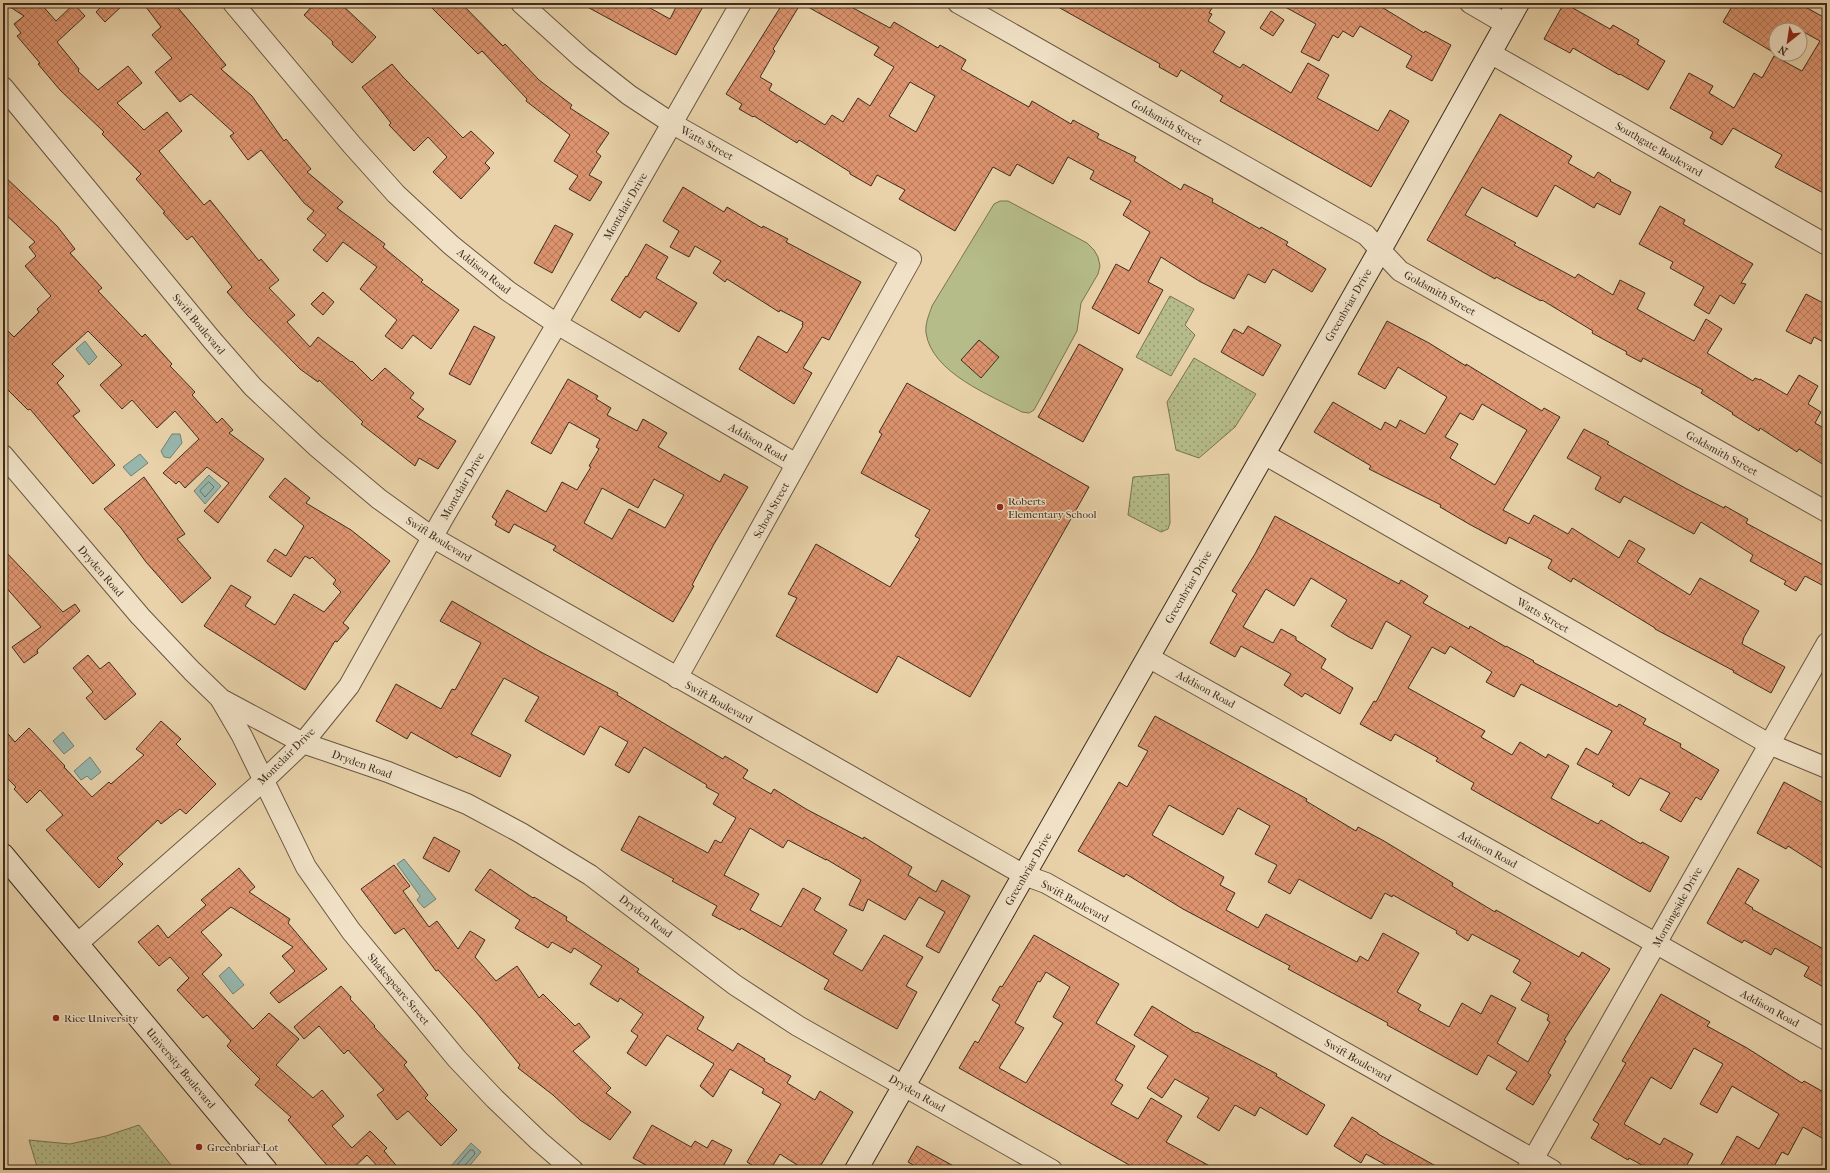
<svg xmlns="http://www.w3.org/2000/svg" width="1830" height="1173" viewBox="0 0 1830 1173" font-family="'IM FELL French Canon',serif">
	<defs>
		<pattern id="grass-dots" width="8" height="8" patternUnits="userSpaceOnUse"><rect width="8" height="8" fill="#b5bc89"/><path d="M2 2h.1M6 6h.1" fill="none" stroke="#949970" stroke-width="1.8" stroke-linecap="round"/></pattern>
		<pattern id="building-cross-hatch" width="8" height="8" patternUnits="userSpaceOnUse"><rect width="8" height="8" fill="#dd946f"/><path d="M0 0l8 8M0 8l8-8" fill="none" stroke="#b4795b"/></pattern>
	</defs>
	<rect width="100%" height="100%" fill="#e9d2a9"/>
	<filter id="stains"><feTurbulence type="fractalNoise" baseFrequency=".005" numOctaves="4"/><feColorMatrix values="0 0 0 0 .2 0 0 0 0 .09 0 0 0 0 .02 0 0 0 .5 -.17"/></filter>
	<radialGradient id="worn" r=".72"><stop offset=".6" stop-color="#630" stop-opacity="0"/><stop offset="1" stop-color="#630" stop-opacity=".3"/></radialGradient>
	<!-- grass -->
	<g fill="url(#grass-dots)" stroke="#797454">
		<polygon points="1170,296 1194,309 1185,325 1195,335 1171,376 1136,357"/>
		<polygon points="1194,358 1256,394 1235,427 1199,458 1176,450 1167,402"/>
		<polygon points="1169,474 1170,523 1168,529 1161,532 1128,515 1133,477"/>
		<polygon points="139,1125 175,1170 38,1170 29,1140 70,1144 106,1136"/>
	</g>
	<!-- pitch -->
	<path fill="#b5bc89" stroke="#797454" d="M1000 201H1008L1087 243 1094 250 1098 257 1100 266 1098 274 1081 303 1077 331 1034 410 1029 413 1022 412C990 395 932 373 926 333 925 323 929 315 932 306L994 204Z"/>
	<!-- water -->
	<g fill="#97b7ad" stroke="#738075">
		<polygon points="85,341 97,357 89,365 76,349"/>
		<polygon points="172,434 180,434 182,443 170,458 164,457 161,451"/>
		<polygon points="140,454 148,463 131,476 123,467"/>
		<polygon points="209,475 221,486 205,504 194,491"/>
		<polygon points="63,732 74,746 64,754 53,741"/>
		<polygon points="90,757 101,772 91,780 87,776 81,780 74,771"/>
		<polygon points="404,859 436,899 424,908 417,900 420,896 397,864"/>
		<polygon points="229,967 244,985 233,994 219,976"/>
		<polygon points="471,1143 481,1152 466,1170 456,1170 451,1166"/>
	</g>
	<g fill="none" stroke-linecap="round" stroke-linejoin="round">
		<!-- shore -->
		<g stroke="#6a7266" stroke-width="1">
			<polygon points="209,482 214,487 205,497 200,491"/>
			<polyline points="458,1170 458,1164 470,1150 473,1150 475,1154 464,1166 463,1170"/>
		</g>
	</g>
	<!-- building -->
	<g fill="url(#building-cross-hatch)" stroke="#3d2d20" fill-rule="evenodd">
		<polygon points="4,3 40,3 56,21 74,4 85,16 57,42 79,69 78,71 98,90 128,66 142,83 117,103 144,130 167,112 182,131 159,151 204,205 210,200 259,261 261,259 279,280 269,288 295,315 287,322 310,347 318,337 351,362 352,361 372,381 385,368 414,393 410,398 424,409 417,417 456,441 438,469 419,458 415,466 361,424 363,422 319,380 318,382 300,369 248,316 227,292 232,287 192,236 187,240 163,213 165,212 136,179 141,174 102,134 104,132 60,90 38,64 40,63 17,36 21,33 14,24 24,16"/>
		<polygon points="105,3 125,3 105,22 96,12"/>
		<polygon points="143,3 174,3 226,65 221,69 252,96 284,141 286,139 311,169 307,172 343,202 337,208 385,244 383,247 423,280 421,282 459,310 431,349 413,335 402,349 385,336 397,320 360,289 377,267 343,242 327,262 313,250 326,235 307,219 314,211 304,203 261,150 248,160 230,136 234,133 191,94 180,102 155,72 172,58 152,35 161,27"/>
		<polygon points="315,3 340,3 376,37 352,63 332,44 333,42 304,15"/>
		<polygon points="427,3 461,3 503,46 505,44 539,80 572,105 570,108 609,133 596,152 601,156 589,175 602,182 590,201 569,189 578,176 554,161 570,135 526,101 527,99 482,51 478,54"/>
		<polygon points="580,3 641,3 670,19 678,3 705,3 676,55"/>
		<path d="M783 3H844L890 28 894 22 938 48 940 45 966 60 961 69 1029 107 1032 101 1071 124 1073 120 1099 134 1097 138 1136 157 1134 161 1181 190 1184 184 1213 199 1212 202 1260 229 1261 227 1288 242 1286 245 1326 269 1312 292 1273 269 1265 283 1248 274 1234 299 1199 281 1161 257 1148 282 1163 290 1139 334 1092 308 1116 264 1129 271 1150 232 1123 215 1131 201 1090 179 1094 171 1068 157 1053 184 1017 164 1010 176 993 167 955 231 899 199 905 190 877 175 871 186 850 174V172L799 140 797 143 754 116 753 117 739 109 742 104 726 94ZM801 3 879 47 874 55 894 67 870 106 858 98 843 122 832 115 825 125 769 90 772 84 760 77 775 51 773 49ZM910 82 935 96 916 132 889 116Z"/>
		<polygon points="1051,3 1215,3 1209,13 1212,14 1208,21 1225,32 1213,52 1240,68 1243,64 1291,93 1308,63 1329,75 1317,98 1378,131 1390,110 1409,121 1371,187 1220,101 1223,96 1181,70 1177,77 1159,67 1160,64"/>
		<polygon points="1278,3 1375,3 1424,33 1425,31 1451,45 1432,81 1406,67 1412,56 1360,26 1353,37 1343,31 1338,38 1333,35 1319,61 1301,52 1316,24"/>
		<polygon points="1564,3 1610,29 1613,25 1639,40 1637,44 1665,61 1648,90 1620,74 1619,75 1573,48 1570,53 1544,39"/>
		<polygon points="1734,3 1798,3 1827,19 1827,195 1775,167 1782,155 1733,128 1722,145 1710,138 1713,132 1670,108 1689,73 1713,86 1709,93 1734,108 1754,73 1762,78 1774,56 1802,71 1820,41 1800,30 1776,30 1776,54 1723,22"/>
		<polygon points="1271,11 1284,20 1273,36 1260,28"/>
		<polygon points="392,64 403,77 463,138 471,131 494,153 485,163 490,168 461,199 433,172 447,157 428,137 414,151 389,125 391,123 362,87"/>
		<polygon points="1500,114 1572,156 1568,163 1594,178 1598,172 1611,180 1610,181 1631,192 1620,215 1597,203 1594,208 1555,185 1537,217 1482,187 1465,215 1516,243 1514,245 1575,278 1578,274 1613,295 1620,280 1645,293 1637,309 1694,341 1706,319 1722,329 1707,353 1753,381 1755,378 1760,380 1760,379 1787,395 1799,375 1818,386 1808,404 1821,412 1815,423 1827,430 1827,467 1799,449 1797,452 1760,428 1759,431 1732,414 1733,413 1701,393 1703,390 1643,358 1641,362 1626,354 1627,352 1592,333 1593,331 1542,300 1541,301 1496,277 1495,279 1427,240"/>
		<polygon points="3,175 57,226 75,249 70,253 102,288 98,291 142,337 145,334 172,364 170,366 195,392 192,395 217,423 222,418 233,430 229,433 264,459 218,523 204,511 229,483 207,467 185,488 179,481 176,484 163,473 199,439 175,411 157,428 132,400 122,409 100,385 122,365 88,331 52,364 64,376 57,383 80,411 73,416 115,465 93,484 30,409 28,410 3,385 3,326 14,337 39,312 37,309 51,296 25,266 36,256 29,247 35,242 3,212"/>
		<polygon points="683,187 724,212 727,207 762,228 763,226 788,239 786,242 861,282 829,340 822,337 803,368 812,373 794,404 739,369 758,336 787,353 803,326 802,325 803,322 780,310 779,312 727,279 725,282 713,273 721,261 695,246 689,257 670,247 679,231 663,221"/>
		<polygon points="1660,206 1685,220 1683,224 1753,264 1741,283 1746,284 1734,304 1720,295 1709,314 1694,305 1704,287 1670,268 1673,262 1639,244"/>
		<polygon points="555,225 573,234 552,273 534,263"/>
		<polygon points="646,244 668,257 656,278 697,303 679,332 645,311 640,318 611,300 626,276 627,277"/>
		<polygon points="323,292 334,302 323,315 311,304"/>
		<polygon points="1806,294 1827,305 1827,344 1814,337 1811,344 1786,331"/>
		<path d="M1387 321 1429 343 1466 366V364L1542 411 1544 408 1560 417 1503 510 1529 524 1534 515 1568 534 1572 528 1619 558 1629 540 1645 549 1637 562 1690 595 1700 578 1759 611 1744 637 1742 644 1785 667 1771 693 1733 672 1734 671 1655 629V628L1573 578 1571 582 1548 568 1552 560 1509 537 1506 544 1469 524 1440 507 1441 505 1369 469 1371 466 1314 432 1333 402 1381 430 1385 422 1396 428 1400 420 1425 434 1447 397 1398 367 1385 389 1358 374ZM1482 404 1527 430 1495 485 1450 458 1458 444 1445 437 1460 413 1473 420Z"/>
		<polygon points="474,326 495,337 470,385 449,374"/>
		<polygon points="1248,326 1281,345 1263,376 1221,352 1234,329 1243,334"/>
		<polygon points="979,340 999,357 981,378 961,360"/>
		<polygon points="1079,344 1123,369 1083,442 1038,417"/>
		<path d="M568 379 598 396 596 399 611 408 607 415 637 431 643 419 667 433 658 447 720 482 724 474 748 487 714 544 692 585 694 586 673 622 553 550 556 546 514 524 509 533 495 525 497 521 492 517 507 490 546 512 562 482 577 490 591 467 589 466 599 449 596 447 600 439 569 422 551 454 531 443ZM654 479 684 495 665 528 629 509 612 539 584 523 602 488 638 508Z"/>
		<polygon points="907,383 1089,487 970,697 898,656 877,693 776,636 797,598 788,594 816,544 890,587 920,539 915,536 930,510 861,473 882,434 879,432"/>
		<polygon points="1584,429 1609,442 1607,444 1685,488 1724,508 1725,506 1748,519 1746,523 1827,567 1827,576 1822,585 1805,576 1796,591 1784,584 1786,581 1750,561 1753,555 1701,522 1694,534 1624,496 1620,503 1595,489 1601,477 1567,458"/>
		<polygon points="144,477 185,534 177,539 211,578 182,603 146,562 121,528 104,509"/>
		<polygon points="285,478 310,498 306,503 351,530 390,561 343,623 349,628 337,642 335,641 305,690 204,626 231,585 251,597 245,606 275,625 294,594 324,612 341,592 333,584 336,580 312,557 310,559 305,556 291,577 267,561 275,549 286,556 304,526 269,497"/>
		<polygon points="1275,516 1399,584 1401,580 1428,596 1423,603 1469,629 1470,626 1506,647 1506,646 1534,661 1533,662 1584,689 1617,707 1619,704 1646,719 1643,724 1681,744 1680,747 1719,770 1701,800 1696,797 1681,822 1660,810 1670,793 1640,778 1629,796 1612,786 1614,784 1577,764 1586,748 1598,755 1612,731 1521,684 1514,697 1486,682 1492,672 1450,646 1445,654 1432,647 1408,688 1485,731 1481,737 1512,755 1520,742 1546,758 1548,754 1569,766 1551,798 1598,824 1601,820 1641,844 1642,842 1669,857 1650,892 1471,789 1474,783 1436,761 1438,758 1395,734 1391,741 1360,724 1374,701 1376,702 1411,636 1386,621 1372,649 1349,637 1331,626 1347,600 1311,578 1294,606 1266,589 1243,627 1273,643 1281,629 1296,637 1296,640 1326,659 1321,668 1353,688 1340,714 1305,693 1302,697 1284,685 1291,674 1241,646 1235,657 1210,643 1237,594 1232,591 1255,554"/>
		<polygon points="3,549 63,612 75,604 80,611 37,650 38,653 24,663 12,647 41,627 3,584"/>
		<polygon points="452,601 539,651 618,693 617,695 723,759 725,756 748,770 743,778 771,794 774,789 806,809 863,839 864,837 912,867 908,875 936,892 942,880 970,896 939,953 926,946 945,912 919,897 905,920 868,899 863,911 849,905 861,880 826,859 826,860 788,840 783,848 750,828 724,875 759,894 750,910 781,927 803,888 821,898 814,910 847,930 833,954 862,971 884,935 923,957 906,986 917,992 897,1029 824,989 829,980 741,928 740,930 712,915 717,906 672,881 674,879 621,850 639,816 708,853 715,840 721,843 736,818 713,804 719,794 706,787 707,785 644,747 629,773 615,765 628,742 600,726 584,755 525,721 539,697 504,678 471,734 511,755 500,777 459,756 457,758 411,732 407,739 376,721 396,684 441,709 452,689 455,690 481,643 440,621"/>
		<polygon points="88,655 100,669 109,662 136,694 105,720 86,698 93,692 73,668"/>
		<path d="M1155 716 1307 799 1306 801 1356 831 1358 827 1384 841 1453 883 1452 886 1495 912 1496 910 1579 957 1582 952 1610 969 1564 1040 1566 1041 1548 1073 1551 1075 1533 1105 1506 1089 1517 1072 1488 1055 1477 1075 1387 1025 1388 1023 1288 969 1290 966 1183 909 1126 874 1124 877 1078 851 1119 782 1127 787 1148 751 1138 746ZM1169 805 1223 835 1238 808 1270 826 1255 854 1277 865 1268 882 1290 894 1299 879 1371 919 1385 893 1392 897 1393 895 1457 931 1456 933 1468 941 1472 934 1520 960 1513 972 1531 983 1521 1000 1549 1015 1547 1020 1550 1022 1528 1062 1497 1043 1516 1008 1491 995 1481 1014 1462 1003 1449 1027 1418 1010 1421 1005 1397 992 1419 953 1383 933 1368 961 1360 956 1357 962 1266 914 1258 928 1226 910 1235 893 1220 885 1224 877 1152 835Z"/>
		<polygon points="161,721 181,739 176,744 216,784 186,814 180,809 161,824 158,820 117,858 123,864 99,888 46,830 63,815 40,790 27,803 14,789 16,787 3,774 3,728 15,742 29,728 65,766 64,767 92,797 109,782 111,784 144,755 136,749"/>
		<polygon points="1784,782 1827,805 1827,871 1788,846 1786,849 1757,833"/>
		<polygon points="434,837 460,851 449,872 423,858"/>
		<polygon points="394,865 410,886 403,891 429,927 437,921 458,949 470,931 485,940 475,957 496,981 517,966 539,998 543,994 575,1026 579,1023 590,1037 573,1051 611,1088 606,1093 631,1112 610,1140 580,1120 553,1095 518,1068 520,1065 476,1012 438,970 436,971 404,928 395,934 361,889"/>
		<polygon points="239,868 255,887 249,892 290,919 288,923 327,969 279,1003 270,993 295,971 282,956 293,947 231,907 201,932 222,955 202,974 253,1029 269,1013 299,1039 276,1065 313,1098 322,1090 344,1116 332,1126 352,1148 370,1131 387,1148 384,1151 400,1170 381,1170 367,1155 351,1170 331,1170 288,1120 291,1117 255,1085 260,1079 227,1046 231,1041 207,1015 203,1018 177,990 189,978 170,957 159,966 138,942 158,925 168,938 206,905 201,900"/>
		<polygon points="1738,868 1759,880 1745,903 1753,908 1752,909 1827,951 1827,989 1804,976 1809,967 1775,948 1771,955 1744,940 1742,943 1707,923"/>
		<polygon points="490,869 533,898 534,897 567,917 566,920 639,969 637,972 704,1017 697,1029 733,1051 738,1043 765,1059 764,1061 791,1076 787,1083 815,1100 820,1091 853,1112 818,1170 805,1170 780,1154 770,1170 760,1170 747,1162 781,1104 762,1093 764,1089 730,1069 713,1097 700,1086 714,1064 667,1035 646,1066 627,1053 638,1036 631,1031 643,1014 620,998 618,1002 590,984 602,966 574,948 571,953 552,942 548,948 515,928 520,920 475,890"/>
		<path d="M1034 935 1119 984 1096 1023 1135 1046 1115 1080 1123 1085 1111 1104 1138 1119 1151 1098 1182 1116 1166 1142 1217 1170H1138L959 1068 975 1041 978 1043 1000 1005 992 1000 1000 986 1002 987ZM1046 972 1070 987 1053 1017 1063 1023 1026 1083 999 1068 1024 1028 1015 1023 1038 981 1040 982Z"/>
		<polygon points="341,986 351,997 350,999 375,1026 374,1027 407,1062 404,1065 428,1095 425,1098 457,1130 441,1146 408,1111 397,1120 377,1095 384,1090 348,1050 344,1054 319,1026 304,1039 294,1027"/>
		<polygon points="1661,994 1710,1022 1707,1026 1747,1048 1802,1083 1804,1081 1827,1094 1827,1141 1803,1127 1788,1155 1782,1152 1772,1170 1718,1170 1737,1136 1759,1149 1779,1114 1732,1086 1717,1113 1700,1104 1723,1064 1694,1048 1671,1089 1651,1077 1624,1124 1660,1145 1664,1138 1693,1154 1684,1170 1651,1170 1629,1158 1628,1160 1591,1138 1599,1124 1593,1120 1626,1063 1622,1061"/>
		<polygon points="1152,1006 1196,1033 1197,1032 1277,1074 1276,1076 1325,1105 1307,1135 1260,1107 1255,1116 1235,1105 1219,1131 1197,1117 1209,1098 1175,1079 1162,1098 1147,1088 1168,1056 1134,1035"/>
		<polygon points="1352,1117 1378,1133 1378,1134 1443,1170 1395,1170 1366,1154 1361,1163 1334,1146"/>
		<polygon points="652,1125 691,1147 695,1141 707,1148 712,1140 732,1150 721,1170 655,1170 633,1158"/>
		<polygon points="917,1146 961,1170 922,1170 908,1162"/>
	</g>
	<g fill="none" stroke-linecap="round" stroke-linejoin="round">
		<!-- minor casing -->
		<g stroke="#685642" stroke-width="22">
			<g id="minor">
				<polyline points="233,3 352,145 396,194 451,245 508,291 557,324 796,464"/>
				<polyline points="521,3 582,58 629,95 673,124 911,259 677,678"/>
				<polyline points="958,3 1366,235 1400,271 1827,512"/>
				<polyline points="1470,3 1506,24"/>
				<polyline points="1490,53 1827,245"/>
				<polyline points="3,87 212,340 253,387 316,446 379,499 432,537 1024,875 1046,883 1552,1170"/>
				<polyline points="1264,454 1769,744 1827,768"/>
				<polyline points="3,455 140,616 192,671 221,699 303,743 388,772 467,804 521,833 590,875 735,985 798,1026 1052,1170"/>
				<polyline points="1148,657 1827,1040"/>
				<polyline points="221,700 242,736 306,867 351,931 457,1059 495,1099 539,1141 573,1170"/>
				<polyline points="77,944 263,781 303,743 349,686 442,520 557,324 741,3"/>
				<polyline points="1527,1170 1827,643"/>
			</g>
		</g>
		<!-- secondary casing -->
		<g stroke="#3d2d20" stroke-width="24">
			<g id="secondary">
				<polyline points="3,855 266,1170"/>
				<polyline points="856,1170 1380,250 1518,3"/>
			</g>
		</g>
		<!-- minor -->
		<use href="#minor" stroke="#f1e2c7" stroke-width="20"/>
		<!-- secondary -->
		<use href="#secondary" stroke="#f1e2c7" stroke-width="22"/>
	</g>
	<!-- markers -->
	<g fill="#8f2418" stroke="#f1e2c7" stroke-width="1.5">
		<circle cx="1000" cy="507" r="4"/>
		<circle cx="56" cy="1018" r="4"/>
		<circle cx="199" cy="1147" r="4"/>
	</g>
	<g text-anchor="middle" stroke-width="3" stroke-linejoin="round" paint-order="stroke">
		<!-- street labels -->
		<g font-size="11" fill="#3d2d20" stroke="#f1e2c7">
			<text transform="translate(1167 122) rotate(30)" y="4">Goldsmith Street</text>
			<text transform="translate(707 143) rotate(29)" y="4">Watts Street</text>
			<text transform="translate(1659 149) rotate(30)" y="4">Southgate Boulevard</text>
			<text transform="translate(625 206) rotate(-60)" y="4">Montclair Drive</text>
			<text transform="translate(484 271) rotate(39)" y="4">Addison Road</text>
			<text transform="translate(1440 293) rotate(29)" y="4">Goldsmith Street</text>
			<text transform="translate(1348 305) rotate(-60)" y="4">Greenbriar Drive</text>
			<text transform="translate(199 324) rotate(50)" y="4">Swift Boulevard</text>
			<text transform="translate(758 442) rotate(30)" y="4">Addison Road</text>
			<text transform="translate(1722 453) rotate(29)" y="4">Goldsmith Street</text>
			<text transform="translate(462 486) rotate(-60)" y="4">Montclair Drive</text>
			<text transform="translate(771 510) rotate(-61)" y="4">School Street</text>
			<text transform="translate(439 539) rotate(32)" y="4">Swift Boulevard</text>
			<text transform="translate(101 571) rotate(49)" y="4">Dryden Road</text>
			<text transform="translate(1188 587) rotate(-60)" y="4">Greenbriar Drive</text>
			<text transform="translate(1543 615) rotate(30)" y="4">Watts Street</text>
			<text transform="translate(1206 689) rotate(29)" y="4">Addison Road</text>
			<text transform="translate(719 702) rotate(29)" y="4">Swift Boulevard</text>
			<text transform="translate(286 756) rotate(-45)" y="4">Montclair Drive</text>
			<text transform="translate(362 764) rotate(20)" y="4">Dryden Road</text>
			<text transform="translate(1488 849) rotate(29)" y="4">Addison Road</text>
			<text transform="translate(1028 869) rotate(-60)" y="4">Greenbriar Drive</text>
			<text transform="translate(1075 901) rotate(29)" y="4">Swift Boulevard</text>
			<text transform="translate(1677 907) rotate(-61)" y="4">Morningside Drive</text>
			<text transform="translate(646 916) rotate(37)" y="4">Dryden Road</text>
			<text transform="translate(399 989) rotate(50)" y="4">Shakespeare Street</text>
			<text transform="translate(1770 1008) rotate(29)" y="4">Addison Road</text>
			<text transform="translate(1358 1060) rotate(30)" y="4">Swift Boulevard</text>
			<text transform="translate(181 1068) rotate(50)" y="4">University Boulevard</text>
			<text transform="translate(917 1093) rotate(30)" y="4">Dryden Road</text>
		</g>
		<!-- poi labels -->
		<g font-size="11" fill="#3d2d20" stroke="#f1e2c7" text-anchor="start">
			<text x="1008" y="505">Roberts<tspan x="1008" dy="13">Elementary School</tspan></text>
			<text x="64" y="1022">Rice University</text>
			<text x="207" y="1151">Greenbriar Lot</text>
		</g>
	</g>
	<!-- margin -->
	<rect width="1830" height="1173" fill="none" stroke="#e9d2a9" stroke-width="16"/>
	<rect x="4" y="4" width="1822" height="1165" fill="none" stroke="#3d2d20" stroke-width="2"/>
	<rect x="8" y="8" width="1814" height="1157" fill="none" stroke="#3d2d20"/>
	<!-- north arrow -->
	<g transform="translate(1788 42) rotate(210)"><circle r="19" fill="#f1e2c7" stroke="#a99a84"/>
	<path d="M0-3L7 15L0 10L-7 15Z" fill="#8f2418"/>
	<text y="-6" font-size="11" font-weight="bold" text-anchor="middle" fill="#3d2d20">N</text>
	</g>
	<rect width="100%" height="100%" filter="url(#stains)"/>
	<rect width="100%" height="100%" fill="url(#worn)"/>
</svg>
